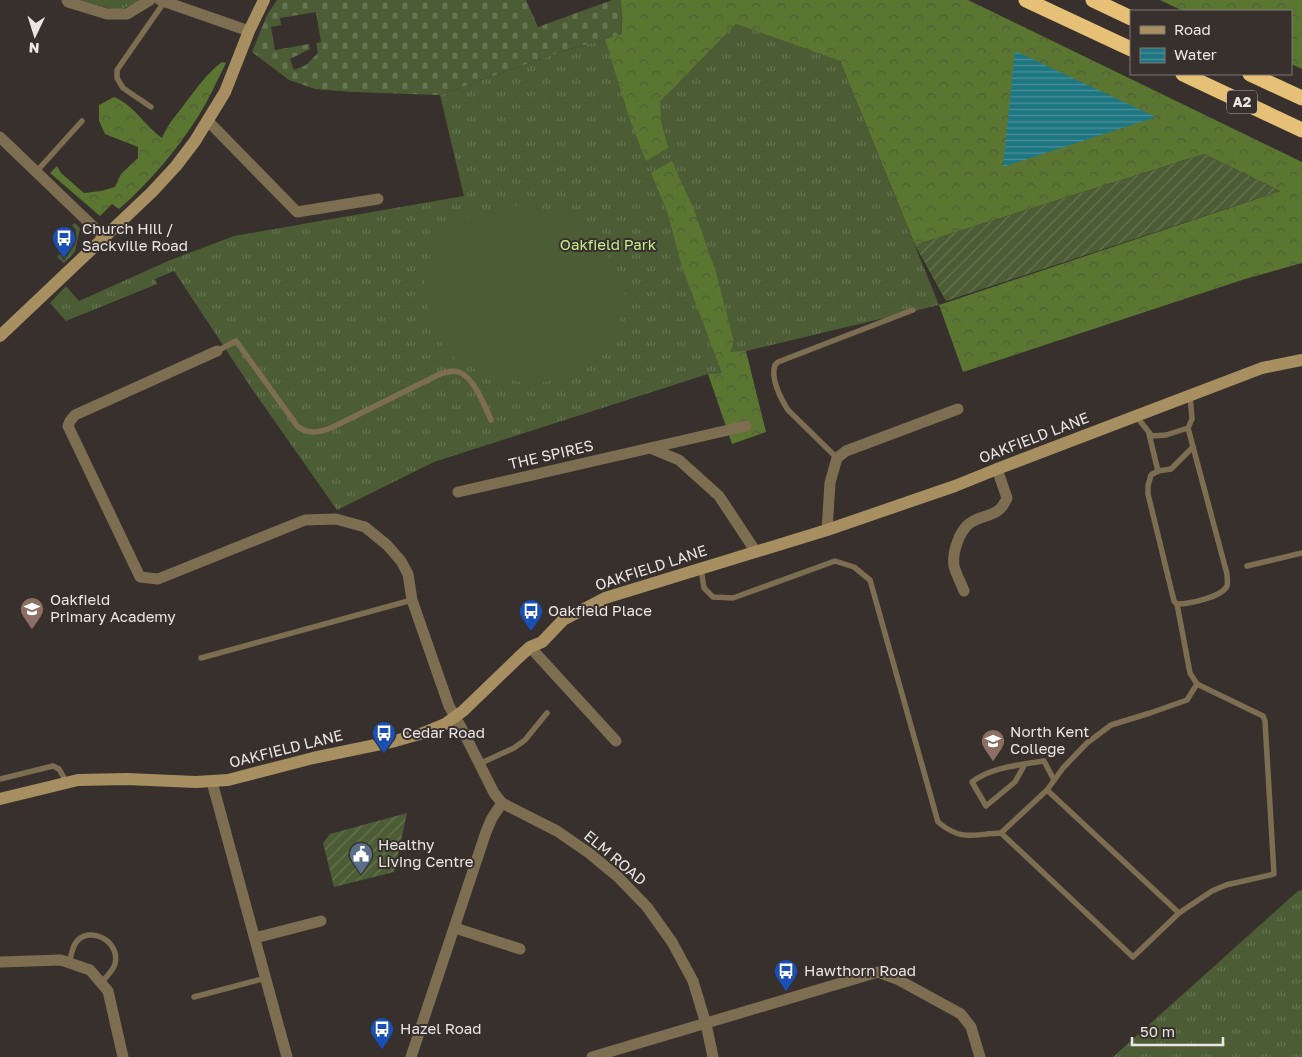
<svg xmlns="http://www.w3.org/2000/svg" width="1302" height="1057" viewBox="0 0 1302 1057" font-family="'Golos Text',sans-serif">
	<defs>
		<pattern id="grass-tufts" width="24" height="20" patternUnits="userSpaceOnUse" patternTransform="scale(1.25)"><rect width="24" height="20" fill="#4c5d35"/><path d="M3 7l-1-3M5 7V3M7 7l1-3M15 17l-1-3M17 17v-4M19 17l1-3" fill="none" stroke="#667452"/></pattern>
		<pattern id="forest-crowns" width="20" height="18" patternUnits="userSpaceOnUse" patternTransform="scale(1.25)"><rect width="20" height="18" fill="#5b7631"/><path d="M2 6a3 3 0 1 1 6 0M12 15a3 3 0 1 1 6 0" fill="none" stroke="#505e3a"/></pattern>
		<pattern id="cemetery-stones" width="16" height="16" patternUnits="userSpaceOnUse" patternTransform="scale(1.25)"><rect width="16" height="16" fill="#4c5d35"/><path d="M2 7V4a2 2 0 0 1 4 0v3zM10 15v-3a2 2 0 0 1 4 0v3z" fill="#667452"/></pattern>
		<pattern id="garden-furrows" width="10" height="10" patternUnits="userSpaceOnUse" patternTransform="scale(1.25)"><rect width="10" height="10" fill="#4c5d35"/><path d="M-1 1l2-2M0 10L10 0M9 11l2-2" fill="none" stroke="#667452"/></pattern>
		<pattern id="water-rules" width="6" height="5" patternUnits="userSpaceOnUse" patternTransform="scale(1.25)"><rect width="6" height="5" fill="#1f7683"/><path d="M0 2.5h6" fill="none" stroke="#4b909a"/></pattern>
	</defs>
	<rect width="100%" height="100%" fill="#37302c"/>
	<!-- grass -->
	<g fill="url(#grass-tufts)">
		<polygon points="80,0 139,0 138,2 118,11"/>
		<path d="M736 24 840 61 939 305 746 351C731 370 733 373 708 374L434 462 337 510 252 389 174 271 155 279 157 284 66 321 50 303 66 286 79 301 168 261 234 236 464 196 440 95 560 52 622 34 660 102Z"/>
		<polygon points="75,223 80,228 75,252 64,263 57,257 74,241 76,230 72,225"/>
		<polygon points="1302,890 1302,1057 1113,1057 1298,891"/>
	</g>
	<!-- forest -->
	<g fill="url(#forest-crowns)">
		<polygon points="621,0 968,0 1302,162 1302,263 1245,279 963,372 939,305 1280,191 1204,154 915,245 840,61 736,24 660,102 661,121 668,148 646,161 630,120 605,39 622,34"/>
		<polygon points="1160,0 1302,0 1302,69 1291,64 1291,11 1183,11"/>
		<path d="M222 62 226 63C217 81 209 99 199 115 177 150 150 182 119 209L112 204 100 216 50 173 57 166 61 173 84 193 101 191 115 187 121 174 138 158V147L105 134 99 121V105L114 97C134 105 144 125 162 138 168 123 177 115 186 102 197 88 207 73 222 62Z"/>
		<polygon points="672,161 695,212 716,273 734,342 730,352 746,351 766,432 732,444 708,374 722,373 682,267 667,211 651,173"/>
	</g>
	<!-- cemetery -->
	<path fill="url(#cemetery-stones)" fill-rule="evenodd" d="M277 0H526L538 27 612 0H621L622 34 560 52 440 95 353 92 315 89 289 80 252 52 267 15ZM316 12 321 42 316 43 318 53 306 65 294 70 290 59 310 49 309 44 275 50 271 27 281 25 280 18Z"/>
	<!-- garden -->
	<g fill="url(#garden-furrows)">
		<polygon points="1204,154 1280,191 946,301 915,245"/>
		<polygon points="407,813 394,872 334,887 323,843 330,834"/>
	</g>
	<!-- pitch -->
	<polygon fill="#4c5d35" points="514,205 567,212 601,243 621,278 627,304 612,337 595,356 561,378 537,384 514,381 484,374 449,355 435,332 426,299 424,271 442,233 475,214"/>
	<!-- water -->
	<polygon fill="url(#water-rules)" points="1015,51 1156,117 1003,167"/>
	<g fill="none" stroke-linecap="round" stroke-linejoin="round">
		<!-- lane -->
		<g stroke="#7d6e52" stroke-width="5.5">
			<polyline points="151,107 123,88 117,78 117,70 165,1"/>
			<polyline points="36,172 82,121"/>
			<path d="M217 351 236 341 298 427C310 434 319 433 333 427L440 374C446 372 452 370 459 372 474 377 485 407 491 420"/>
			<polyline points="1136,416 1152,436 1166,435 1188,428 1192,419 1190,395"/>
			<path d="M1149 434 1158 471 1151 475 1148 486V494L1174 601 1177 604C1189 604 1222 597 1227 586 1228 582 1227 578 1227 574L1188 428"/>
			<path d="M837 458 788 410C781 399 770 378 775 365L778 362 913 310"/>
			<polyline points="1158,471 1171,469 1193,447"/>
			<polyline points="1247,566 1302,553"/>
			<path d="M701 569 704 588 713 597 733 598 835 561 854 567 870 580 938 822C962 842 973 834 1001 833L1133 957 1179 913 1047 790"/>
			<polyline points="1177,604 1190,673 1197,684 1263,716 1265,721 1274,874 1226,885 1212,891 1179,913"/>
			<polyline points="201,658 412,600"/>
			<polyline points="479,764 514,748 525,740 547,713"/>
			<path d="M1025 764 1015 782 986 806 972 782C991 767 1020 765 1044 761L1054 780"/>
			<polyline points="0,779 53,766 59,769 67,783"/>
			<polyline points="1001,833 1047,790 1063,768 1087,743 1111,725 1150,713 1187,700 1197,684"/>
			<path d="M69 963C71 957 72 949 75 944 87 924 121 940 115 964 113 971 105 978 101 983"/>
			<polyline points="194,997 266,978"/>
		</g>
		<!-- street -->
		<g stroke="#7d6e52" stroke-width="11">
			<polyline points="67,0 68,2 107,14 127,14 150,0"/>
			<polyline points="160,0 249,31"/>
			<polyline points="208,121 297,212 378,199"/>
			<polyline points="0,137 104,237"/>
			<polyline points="217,351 75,415 70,421 68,426 140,577 158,579 305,520 336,519 365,527 387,545 401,561 408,574 412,600 449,706 462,729 494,793 502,803 557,831 589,853 618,877 647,907 672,942 693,981 706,1024 713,1057"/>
			<polyline points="650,448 679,460 719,496 756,552"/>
			<polyline points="458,492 746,426"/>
			<polyline points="827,530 830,483 837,458 846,451 958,409"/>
			<path d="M964 591C961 583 956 574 954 566 952 553 959 531 970 523 985 513 999 518 1007 498L997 469"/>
			<polyline points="530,647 616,741"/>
			<polyline points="212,782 287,1057"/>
			<polyline points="455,928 520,949"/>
			<polyline points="255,938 321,921"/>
			<polyline points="0,962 61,960 90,970 108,991 123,1057"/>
			<polyline points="411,1057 486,832 492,818 502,803"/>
			<polyline points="592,1057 878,972 897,979 961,1014 971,1027 980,1057"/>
		</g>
		<!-- secondary -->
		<g stroke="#a78f61" stroke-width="12">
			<polyline points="0,336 152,192 176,166 195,141 225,92 249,31 264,0"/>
			<polyline points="0,799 78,780 127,779 196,782 228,780 313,758 395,741 423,733 445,724 463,711 518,658 530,647 542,642 563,620 605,598 827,530 955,486 997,469 1262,368 1302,360"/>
		</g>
		<!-- highway -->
		<g stroke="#e6c077" stroke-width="15">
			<polyline points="1026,0 1131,49"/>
			<polyline points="1093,0 1131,18"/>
			<polyline points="1183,74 1302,130"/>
			<polyline points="1250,74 1302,98"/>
		</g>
	</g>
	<!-- icons -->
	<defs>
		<g id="bus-pin" transform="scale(1.25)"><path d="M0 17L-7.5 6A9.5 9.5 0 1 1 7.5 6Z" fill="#1a4fb4" stroke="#37302c"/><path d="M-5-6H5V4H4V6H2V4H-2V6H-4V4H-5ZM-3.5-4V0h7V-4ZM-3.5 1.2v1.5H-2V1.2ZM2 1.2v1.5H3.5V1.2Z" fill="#fff"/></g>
		<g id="school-pin" transform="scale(1.25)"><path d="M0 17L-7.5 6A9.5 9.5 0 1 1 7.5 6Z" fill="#8d6e63" stroke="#37302c"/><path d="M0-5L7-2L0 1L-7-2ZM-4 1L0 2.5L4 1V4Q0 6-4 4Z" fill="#fff"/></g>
		<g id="university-pin" transform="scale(1.25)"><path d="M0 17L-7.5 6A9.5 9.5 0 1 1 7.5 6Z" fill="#8d6e63" stroke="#37302c"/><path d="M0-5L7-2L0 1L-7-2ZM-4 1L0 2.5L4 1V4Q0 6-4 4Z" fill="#fff"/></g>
		<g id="civic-pin" transform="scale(1.25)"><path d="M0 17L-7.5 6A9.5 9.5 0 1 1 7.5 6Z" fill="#5c6f8a" stroke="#37302c"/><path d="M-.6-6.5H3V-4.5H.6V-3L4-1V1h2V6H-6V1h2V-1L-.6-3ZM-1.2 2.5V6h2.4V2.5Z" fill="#fff"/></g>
	</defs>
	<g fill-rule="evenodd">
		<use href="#bus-pin" x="64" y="238"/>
		<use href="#school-pin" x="32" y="609"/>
		<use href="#bus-pin" x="531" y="611"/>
		<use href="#bus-pin" x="384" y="733"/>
		<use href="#university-pin" x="993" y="741"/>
		<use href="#civic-pin" x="361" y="854"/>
		<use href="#bus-pin" x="786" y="971"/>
		<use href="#bus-pin" x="382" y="1029"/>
	</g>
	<g text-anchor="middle" stroke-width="4" stroke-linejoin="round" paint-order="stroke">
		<!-- shield labels -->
		<rect fill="#37302c" stroke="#b5afad" stroke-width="1" x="1227" y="90.5" width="30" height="23" rx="4"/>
		<g font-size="14" font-weight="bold" fill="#ebe6e4">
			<text x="1242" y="107">A2</text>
		</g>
		<!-- poi labels -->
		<g font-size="15" fill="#ebe6e4" stroke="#37302c" text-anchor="start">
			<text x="82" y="234">Church Hill /<tspan x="82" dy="17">Sackville Road</tspan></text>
			<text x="50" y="605">Oakfield<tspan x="50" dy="17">Primary Academy</tspan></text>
			<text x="548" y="616">Oakfield Place</text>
			<text x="1010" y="737">North Kent<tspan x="1010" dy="17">College</tspan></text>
			<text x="402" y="738">Cedar Road</text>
			<text x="378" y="850">Healthy<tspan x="378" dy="17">Living Centre</tspan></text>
			<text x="804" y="976">Hawthorn Road</text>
			<text x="400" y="1034">Hazel Road</text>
		</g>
		<!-- park labels -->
		<g font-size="15" fill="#c4ed8c" stroke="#37302c">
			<text x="608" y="250">Oakfield Park</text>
		</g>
		<!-- street labels -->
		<g font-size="15" fill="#ebe6e4" stroke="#37302c">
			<text transform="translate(1034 438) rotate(-21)" y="5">OAKFIELD LANE</text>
			<text transform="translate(551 455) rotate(-13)" y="5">THE SPIRES</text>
			<text transform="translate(651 568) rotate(-18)" y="5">OAKFIELD LANE</text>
			<text transform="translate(286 749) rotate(-14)" y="5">OAKFIELD LANE</text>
			<text transform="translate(615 858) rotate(40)" y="5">ELM ROAD</text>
		</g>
	</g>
	<!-- legend -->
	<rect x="1130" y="10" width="162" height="65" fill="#37302c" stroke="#7f7976"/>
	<rect x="1140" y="26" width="25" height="8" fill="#a78f61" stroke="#7f7976"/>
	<text x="1174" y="35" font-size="15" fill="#ebe6e4">Road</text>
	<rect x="1140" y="48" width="25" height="15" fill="url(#water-rules)" stroke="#7f7976"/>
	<text x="1174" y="60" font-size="15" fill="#ebe6e4">Water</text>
	<!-- north arrow -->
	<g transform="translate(35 35) rotate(184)" stroke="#37302c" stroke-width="4" paint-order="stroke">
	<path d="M0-4L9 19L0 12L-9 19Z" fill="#ebe6e4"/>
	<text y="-8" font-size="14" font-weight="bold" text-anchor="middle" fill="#ebe6e4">N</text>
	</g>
	<!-- scale -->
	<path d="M1132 1037v8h91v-8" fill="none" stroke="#ebe6e4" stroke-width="2.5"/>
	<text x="1140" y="1037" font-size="15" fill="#ebe6e4" stroke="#37302c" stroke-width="4" paint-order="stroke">50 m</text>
</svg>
